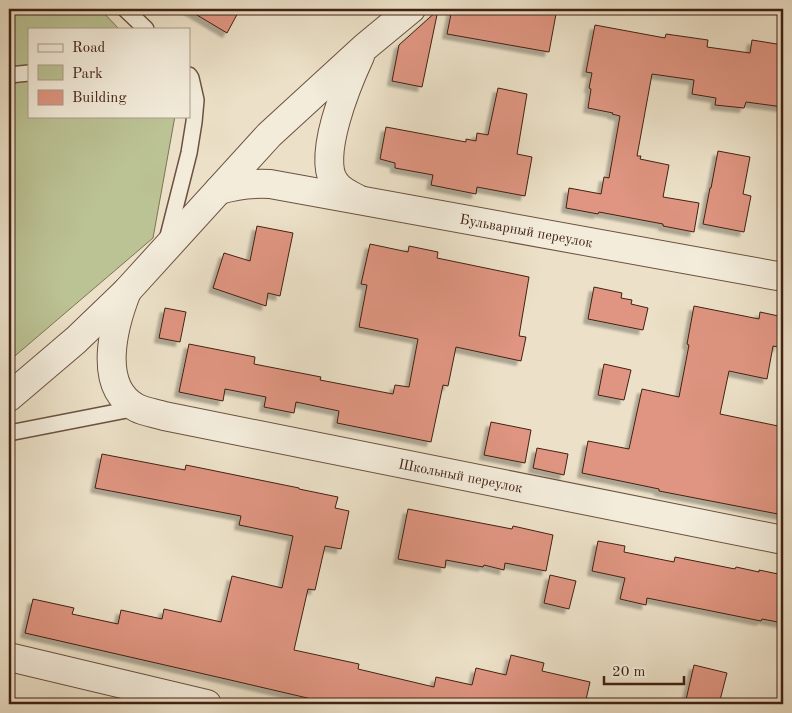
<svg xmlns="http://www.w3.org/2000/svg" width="792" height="713" viewBox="0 0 792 713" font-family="'Old Standard TT',serif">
	<defs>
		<filter id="shadow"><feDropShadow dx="-4.5" dy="4.5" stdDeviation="1" flood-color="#0004"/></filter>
	</defs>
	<rect width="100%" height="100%" fill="#ece1c8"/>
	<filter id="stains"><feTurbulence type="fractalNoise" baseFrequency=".004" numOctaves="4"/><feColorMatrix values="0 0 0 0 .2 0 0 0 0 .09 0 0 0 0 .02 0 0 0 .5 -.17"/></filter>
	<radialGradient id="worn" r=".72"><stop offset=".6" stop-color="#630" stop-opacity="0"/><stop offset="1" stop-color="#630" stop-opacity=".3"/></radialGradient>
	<!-- green -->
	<polygon fill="#bbc294" stroke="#7e7254" points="9,9 100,9 119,29 29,29 29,116 175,116 153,238 9,361"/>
	<!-- building -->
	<g fill="#df9581" stroke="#422113" filter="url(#shadow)">
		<polygon points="187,9 240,9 227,33"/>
		<polygon points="452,9 524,9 556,14 549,52 447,34"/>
		<polygon points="438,10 422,87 392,81 399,45"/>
		<polygon points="595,25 665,38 666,34 708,40 707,47 750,53 752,40 783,45 783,107 746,102 744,108 715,105 716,98 692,94 694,80 652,74 637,156 641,156 640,159 669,165 663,197 699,203 694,232 663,226 663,224 599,212 598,214 566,208 569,188 601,194 604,177 609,178 620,116 612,114 613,113 588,108 591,89 589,88 592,73 586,72"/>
		<polygon points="498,88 527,94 517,154 532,157 525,196 477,187 476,194 431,185 433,175 395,168 395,163 380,159 386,127 466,142 466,139 476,141 477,133 488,135"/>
		<polygon points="718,151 750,157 743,194 751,196 744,232 703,224 710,188 711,188"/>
		<polygon points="257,226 293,233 280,296 268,293 266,306 213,288 224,253 250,261"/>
		<polygon points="370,244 408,252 409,246 438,252 437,258 529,277 519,336 526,337 521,361 456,347 448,386 443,385 431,442 337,423 339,411 296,402 294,413 264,407 266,397 225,389 223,401 179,392 189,344 255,357 254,364 321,377 320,380 372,390 393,394 395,385 409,387 418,339 359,327 367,285 361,284"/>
		<polygon points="594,287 622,293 621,298 632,300 631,304 648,308 643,330 588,319"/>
		<polygon points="694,306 759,319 760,312 783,317 778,347 773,346 767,379 729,371 720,414 783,427 783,515 659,491 659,489 582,473 588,441 629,449 642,389 679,397 689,345 687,344"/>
		<polygon points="165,308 186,312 180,342 159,338"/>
		<polygon points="604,364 631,370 624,400 598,395"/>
		<polygon points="491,422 531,430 525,463 484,455"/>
		<polygon points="537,448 568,454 564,475 533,468"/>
		<polygon points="102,454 185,470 186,465 299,488 299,489 338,497 335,508 349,511 341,549 325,546 315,590 308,589 294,650 359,664 358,669 434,687 436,677 472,685 476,668 506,675 511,655 544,663 542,671 590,682 585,704 333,704 226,679 25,633 33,599 74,608 72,614 118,624 121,610 162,619 164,609 221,622 232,576 282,588 293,536 239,525 241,516 95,488"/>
		<polygon points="408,509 512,529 513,526 553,535 546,571 505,563 504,570 484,565 483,567 446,560 445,568 398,559"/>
		<polygon points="598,541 625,546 624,552 674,562 675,557 735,569 736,567 759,572 759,570 783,575 783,623 762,619 761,621 647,598 646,605 620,599 625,578 592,571"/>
		<polygon points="550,575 576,581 569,609 544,603"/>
		<polygon points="694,665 727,673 719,704 685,704"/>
	</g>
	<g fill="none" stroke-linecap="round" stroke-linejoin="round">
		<!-- service casing -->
		<g stroke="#6c5140" stroke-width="18">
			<g id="service">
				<polyline points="125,9 146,29"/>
				<polyline points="9,75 29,73"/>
				<polyline points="167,240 189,153 194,122 196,100 191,78 189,75"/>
				<polyline points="9,433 137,408"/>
			</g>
		</g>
		<!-- minor casing -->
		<g stroke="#6c5140" stroke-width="30">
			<g id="minor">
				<path id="s1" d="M219 190C236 185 252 183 270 184L783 277"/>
				<path d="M358 199C350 195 341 191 336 184 315 160 348 82 360 56"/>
				<path id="s2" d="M127 291C114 324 96 387 137 408 145 412 155 413 164 416L783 540"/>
				<polyline points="9,397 76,340 127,291 269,135 365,47 411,9"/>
				<polyline points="9,657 207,704"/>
			</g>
		</g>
		<!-- service -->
		<use href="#service" stroke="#f3ecdb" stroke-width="15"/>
		<!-- minor -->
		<use href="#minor" stroke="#f3ecdb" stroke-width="28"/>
	</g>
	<g text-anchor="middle" stroke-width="4.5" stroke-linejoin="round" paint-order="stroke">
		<!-- street labels -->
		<g font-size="14" fill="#422113" stroke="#f3ecdb">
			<text dy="5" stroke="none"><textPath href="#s1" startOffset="312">Бульварный переулок</textPath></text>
			<text dy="5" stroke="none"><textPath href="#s2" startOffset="459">Школьный переулок</textPath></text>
		</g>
	</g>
	<!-- margin -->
	<rect width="792" height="713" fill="none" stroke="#ece1c8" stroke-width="30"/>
	<rect x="10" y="10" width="772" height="693" fill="none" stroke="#422113" stroke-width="2.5"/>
	<rect x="15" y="15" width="762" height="683" fill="none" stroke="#422113"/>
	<!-- legend -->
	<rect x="28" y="28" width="162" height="90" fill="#f3ecdb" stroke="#ac9b8b"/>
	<rect x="38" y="44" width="25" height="8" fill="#f3ecdb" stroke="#ac9b8b"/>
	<text x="72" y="52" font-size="15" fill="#422113">Road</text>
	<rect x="38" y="65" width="25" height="15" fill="#bbc294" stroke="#ac9b8b"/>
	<text x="72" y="78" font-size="15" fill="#422113">Park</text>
	<rect x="38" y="90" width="25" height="15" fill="#df9581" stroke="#ac9b8b"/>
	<text x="72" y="102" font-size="15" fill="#422113">Building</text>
	<!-- scale -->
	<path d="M604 676v8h80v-8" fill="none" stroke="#422113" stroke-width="2.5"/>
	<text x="612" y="676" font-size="15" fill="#422113" stroke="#f3ecdb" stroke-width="4" paint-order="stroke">20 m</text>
	<rect width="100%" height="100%" filter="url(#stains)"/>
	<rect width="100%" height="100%" fill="url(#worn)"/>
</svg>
